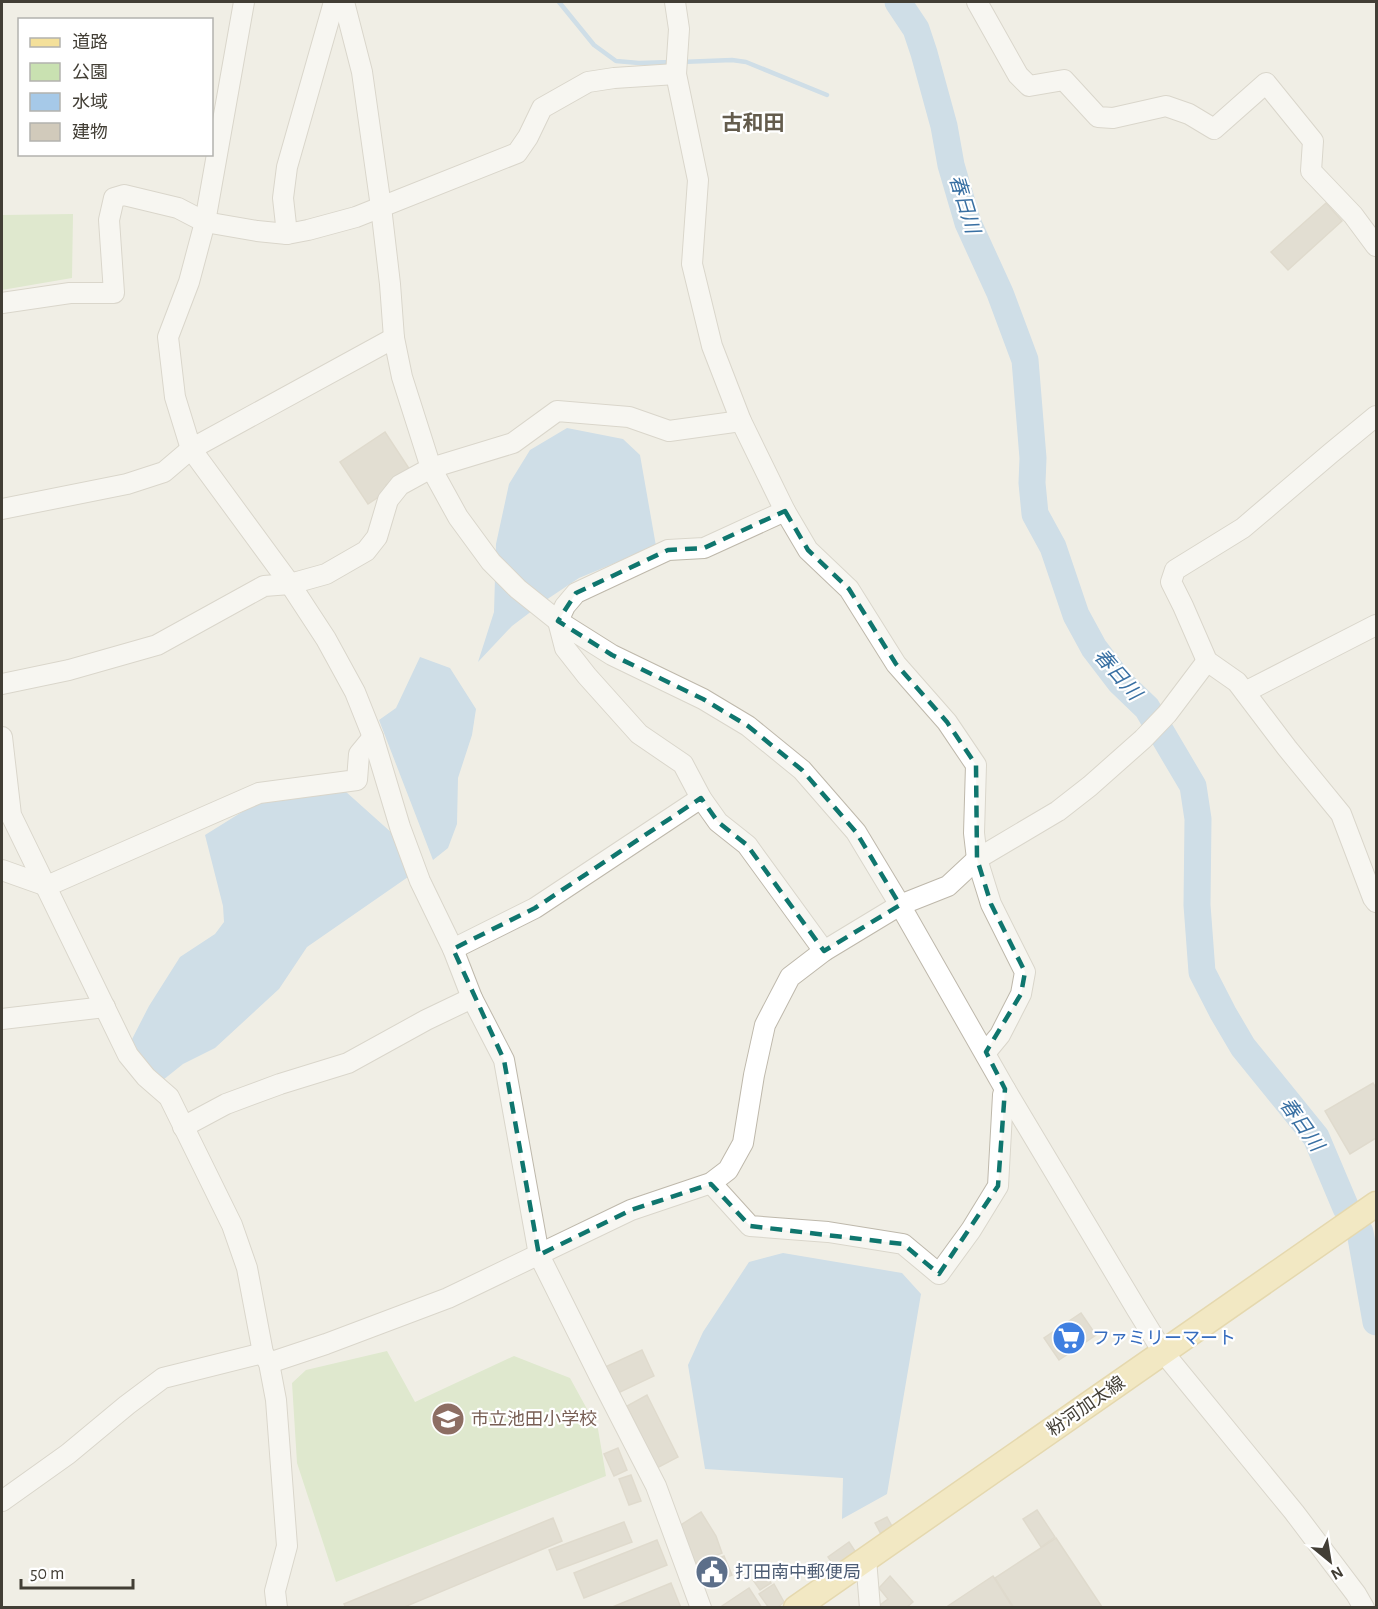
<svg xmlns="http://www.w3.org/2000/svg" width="1378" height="1609" viewBox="0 0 1378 1609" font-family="'Alegreya Sans','Noto Sans JP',sans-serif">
	<rect width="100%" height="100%" fill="#f0eee5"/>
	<!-- green -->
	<g fill="#c9e1b1">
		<polygon points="73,214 72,278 2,290 2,215"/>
		<polygon points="387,1351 415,1402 514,1356 570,1378 598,1429 606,1476 336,1582 297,1463 292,1383 306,1370"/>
	</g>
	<!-- water -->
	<g fill="#a6c9e8">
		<polygon points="567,428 623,439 640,455 656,546 579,578 549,598 512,626 478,662 494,612 496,544 509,484 530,450"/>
		<polygon points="420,657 450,668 476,709 472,735 458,778 457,824 448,848 433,860 379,720 396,708"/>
		<polygon points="345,791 393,834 408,877 307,947 279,989 215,1048 183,1064 163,1080 130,1043 149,1006 180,957 215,934 224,922 223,906 205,835 258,802"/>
		<polygon points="783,1253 902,1273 921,1294 887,1494 842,1519 843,1478 705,1469 688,1365 703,1332 749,1262"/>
	</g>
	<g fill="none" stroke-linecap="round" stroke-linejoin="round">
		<!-- stream -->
		<g stroke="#a6c9e8" stroke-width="4.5">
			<polyline points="559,2 594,45 616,61 639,63 672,62"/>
			<polyline points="681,62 732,60 746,62 827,95"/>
		</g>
		<!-- river -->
		<polyline stroke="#a6c9e8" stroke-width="27" points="898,2 916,29 924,53 944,126 951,165 968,223 1000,293 1025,360 1033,458 1032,483 1035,514 1053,547 1076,615 1094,648 1120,682 1147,708 1193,786 1198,819 1197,905 1202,972 1223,1013 1243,1047 1316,1137 1346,1208 1360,1232 1376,1322"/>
	</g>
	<!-- building -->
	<g fill="#d1cabb" stroke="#cbc2af" stroke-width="1.5">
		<polygon points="1326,203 1342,221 1288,270 1271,252"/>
		<polygon points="385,432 410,470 386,485 389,490 368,504 340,462"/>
		<polygon points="1373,1083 1376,1088 1376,1138 1350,1154 1325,1111"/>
		<polygon points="1081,1313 1096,1335 1059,1360 1044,1338"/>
		<polygon points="642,1350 654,1376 618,1393 605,1367"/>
		<polygon points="647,1395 678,1457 657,1468 627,1406"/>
		<polygon points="618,1448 627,1470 614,1476 604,1454"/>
		<polygon points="631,1475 641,1501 629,1505 619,1479"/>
		<polygon points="1037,1510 1055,1537 1041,1547 1023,1519"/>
		<polygon points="701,1512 716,1536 722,1553 689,1566 676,1528"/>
		<polygon points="887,1517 894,1530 882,1536 875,1523"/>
		<polygon points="553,1518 562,1541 402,1608 346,1608 344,1604"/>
		<polygon points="624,1522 632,1542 557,1570 549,1550"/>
		<polygon points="1056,1538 1102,1607 1101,1608 1014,1608 995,1578"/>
		<polygon points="657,1540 667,1565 584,1598 574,1573"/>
		<polygon points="849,1542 857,1554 836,1569 828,1557"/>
		<polygon points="724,1556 732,1575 699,1588 692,1569"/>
		<polygon points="765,1573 771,1583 760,1590 753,1580"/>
		<polygon points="890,1576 913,1602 906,1608 882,1608 880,1605 888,1599 879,1588"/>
		<polygon points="993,1576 1013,1608 949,1608 948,1606"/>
		<polygon points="671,1583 681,1608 610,1608"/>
		<polygon points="774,1584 784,1602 777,1608 769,1608 759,1594"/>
		<polygon points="749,1588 762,1608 719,1608"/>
	</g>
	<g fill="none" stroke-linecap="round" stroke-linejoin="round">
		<!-- minor casing -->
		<g stroke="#beb8ab" stroke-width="22">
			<g id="minor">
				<polyline points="244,2 205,222 189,282 168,337 175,397 191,449 290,584 326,639 355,692 373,737 400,827 420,881 453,949 472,998 504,1060 539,1255 600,1377 656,1486 701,1608"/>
				<polyline points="344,2 362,72 381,207 390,284 394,338 402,377 431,468 458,517 491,562 518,589 558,621 612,655 703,699 748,726 802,770 856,832 900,905 1005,1089 1136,1308 1163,1352 1294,1512 1356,1594 1364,1608"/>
				<polyline points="675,2 679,29 676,74 698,180 692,264 712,346 741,421 785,511 808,550 849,589 896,664 947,722 976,765 974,833 977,859 991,904 1025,972 1021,994 1000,1035 986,1052"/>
				<polyline points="977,2 1018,75 1029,86 1064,80 1098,117 1113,118 1166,106 1189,114 1214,129 1266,83 1313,141 1311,171 1353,215 1376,246"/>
				<polyline points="287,234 283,198 287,167 334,2"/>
				<polyline points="2,303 70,293 114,293 109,220 114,198 124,195 178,208 205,222 257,231 287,234 308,230 356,217 517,153 528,137 542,108 588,82 614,78 676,74"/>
				<polyline points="1376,416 1331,453 1243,528 1175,570 1171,582 1183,606 1207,661 1237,682 1287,748 1341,814 1373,898 1376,902"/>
				<polyline points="2,509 127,484 164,472 191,449 394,338"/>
				<polyline points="785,511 704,548 668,550 576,593 565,606 558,621 565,648 587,676 639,734 683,764 701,798 718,822 747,845 824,951"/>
				<polyline points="2,684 69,670 157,645 264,586 290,584 326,574 366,551 377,537 388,500 400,485 431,468 513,443 557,411 629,417 669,431 741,421"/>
				<polyline points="1245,692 1376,625"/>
				<polyline points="2,737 11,815 128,1055 146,1077 169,1097 232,1225 247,1268 263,1353 269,1363 276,1400 287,1546 275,1591 277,1608"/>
				<polyline points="2,870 47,886 259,793 357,780 359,754 373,737"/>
				<polyline points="453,949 535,908 701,798"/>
				<polyline points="2,1019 105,1007"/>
				<polyline points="183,1127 226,1104 280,1084 348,1063 426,1020 472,998"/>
				<polyline points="711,1183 750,1226 828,1232 903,1244 939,1274 971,1230 998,1186 1003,1095 1005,1089"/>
				<polyline points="269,1363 326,1344 448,1298 631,1210 711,1183 728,1170 743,1143 754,1075 765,1025 790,977 824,951 900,905 948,886 977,859 1058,811 1090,786 1143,739 1167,714 1207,661"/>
				<polyline points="2,1501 68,1454 127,1405 163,1378 263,1353"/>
				<polyline points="866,1559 870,1608"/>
			</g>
		</g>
		<!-- major casing -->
		<g stroke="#d7bd6c" stroke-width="27">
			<polyline id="major" points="796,1608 1376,1204"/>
		</g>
		<!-- minor -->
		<use href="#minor" stroke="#fff" stroke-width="20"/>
		<!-- major -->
		<use href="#major" stroke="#f4e09a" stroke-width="24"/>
	</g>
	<!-- marked area -->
	<path d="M0 0H1378V1609H0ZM785 511 808 550 849 589 896 664 947 722 976 765 977 859 991 904 1025 972 1021 994 986 1052 1005 1089 998 1186 939 1274 903 1244 750 1226 711 1184 631 1210 539 1255 504 1060 453 949 535 908 701 798 718 822 747 845 824 951 900 905 856 832 802 770 748 726 703 699 612 655 558 621 576 593 668 550 704 548Z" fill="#f0eee5" fill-opacity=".55" fill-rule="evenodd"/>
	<path fill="none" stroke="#0f766e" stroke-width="4.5" stroke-dasharray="12 8" stroke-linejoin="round" d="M785 511 808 550 849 589 896 664 947 722 976 765 977 859 991 904 1025 972 1021 994 986 1052 1005 1089 998 1186 939 1274 903 1244 750 1226 711 1184 631 1210 539 1255 504 1060 453 949 535 908 701 798 718 822 747 845 824 951 900 905 856 832 802 770 748 726 703 699 612 655 558 621 576 593 668 550 704 548Z"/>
	<!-- icons -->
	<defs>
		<g id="supermarket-disc" transform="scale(1.725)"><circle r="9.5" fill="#3f7fe0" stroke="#fff"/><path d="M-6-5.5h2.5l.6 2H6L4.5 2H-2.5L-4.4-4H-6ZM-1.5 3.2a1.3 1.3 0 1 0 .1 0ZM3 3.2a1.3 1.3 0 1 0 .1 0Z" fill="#fff"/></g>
		<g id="school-disc" transform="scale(1.725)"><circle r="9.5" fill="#8d6e63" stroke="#fff"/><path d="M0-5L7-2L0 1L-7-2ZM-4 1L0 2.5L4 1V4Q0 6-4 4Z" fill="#fff"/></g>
		<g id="civic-disc" transform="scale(1.725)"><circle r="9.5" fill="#5c6f8a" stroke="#fff"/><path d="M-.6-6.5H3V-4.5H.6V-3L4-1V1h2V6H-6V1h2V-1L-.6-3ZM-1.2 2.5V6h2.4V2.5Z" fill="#fff"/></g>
	</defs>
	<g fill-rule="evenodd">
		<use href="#supermarket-disc" x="1069" y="1338"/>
		<use href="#school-disc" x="448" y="1419"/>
		<use href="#civic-disc" x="712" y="1572"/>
	</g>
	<g text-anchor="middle" stroke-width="4.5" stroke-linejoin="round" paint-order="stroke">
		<!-- shop labels -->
		<g font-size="18" fill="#366cbe" stroke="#fff" text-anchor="start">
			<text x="1092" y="1344">ファミリーマート</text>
		</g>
		<!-- street labels -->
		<g font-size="18" fill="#423e35" stroke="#fff">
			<text transform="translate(1086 1406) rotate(-35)" y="6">粉河加太線</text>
		</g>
		<!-- education labels -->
		<g font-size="18" fill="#785e54" stroke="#fff" text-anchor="start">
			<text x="471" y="1425">市立池田小学校</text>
		</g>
		<!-- service labels -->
		<g font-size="18" fill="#4e5e75" stroke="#fff" text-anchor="start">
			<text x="735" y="1578">打田南中郵便局</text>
		</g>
		<!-- water labels -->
		<g font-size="20" font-style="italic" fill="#3970a3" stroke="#fff">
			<text transform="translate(965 204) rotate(73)" y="7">春日川</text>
			<text transform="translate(1118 674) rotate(49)" y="7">春日川</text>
			<text transform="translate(1302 1124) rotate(55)" y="7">春日川</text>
		</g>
		<!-- quarter labels -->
		<g font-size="21" font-weight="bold" fill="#645c4d" stroke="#fff">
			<text x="753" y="130">古和田</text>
		</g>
	</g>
	<!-- border -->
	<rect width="1378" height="1609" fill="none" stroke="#423e35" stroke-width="6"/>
	<!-- legend -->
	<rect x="18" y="18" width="195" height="138" fill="#ffffff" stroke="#b3b2ae" stroke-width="1.5"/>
	<rect x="30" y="38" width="30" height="9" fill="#f4e09a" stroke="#b3b2ae" stroke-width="1.5"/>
	<text x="72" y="48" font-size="18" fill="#423e35">道路</text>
	<rect x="30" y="63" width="30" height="18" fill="#c9e1b1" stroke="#b3b2ae" stroke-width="1.5"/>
	<text x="72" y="78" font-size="18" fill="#423e35">公園</text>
	<rect x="30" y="93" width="30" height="18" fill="#a6c9e8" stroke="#b3b2ae" stroke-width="1.5"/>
	<text x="72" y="108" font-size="18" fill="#423e35">水域</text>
	<rect x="30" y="123" width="30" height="18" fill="#d1cabb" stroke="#b3b2ae" stroke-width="1.5"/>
	<text x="72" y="138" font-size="18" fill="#423e35">建物</text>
	<!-- north arrow -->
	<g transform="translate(1330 1561) rotate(150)" stroke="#ffffff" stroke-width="4.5" paint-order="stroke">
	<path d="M0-4.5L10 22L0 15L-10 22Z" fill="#423e35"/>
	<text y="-9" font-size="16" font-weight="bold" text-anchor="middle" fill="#423e35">N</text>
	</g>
	<!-- scale -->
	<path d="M21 1579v9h112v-9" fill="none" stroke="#423e35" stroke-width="3"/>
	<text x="30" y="1579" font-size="18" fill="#423e35" stroke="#ffffff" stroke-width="4.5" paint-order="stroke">50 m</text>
</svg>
